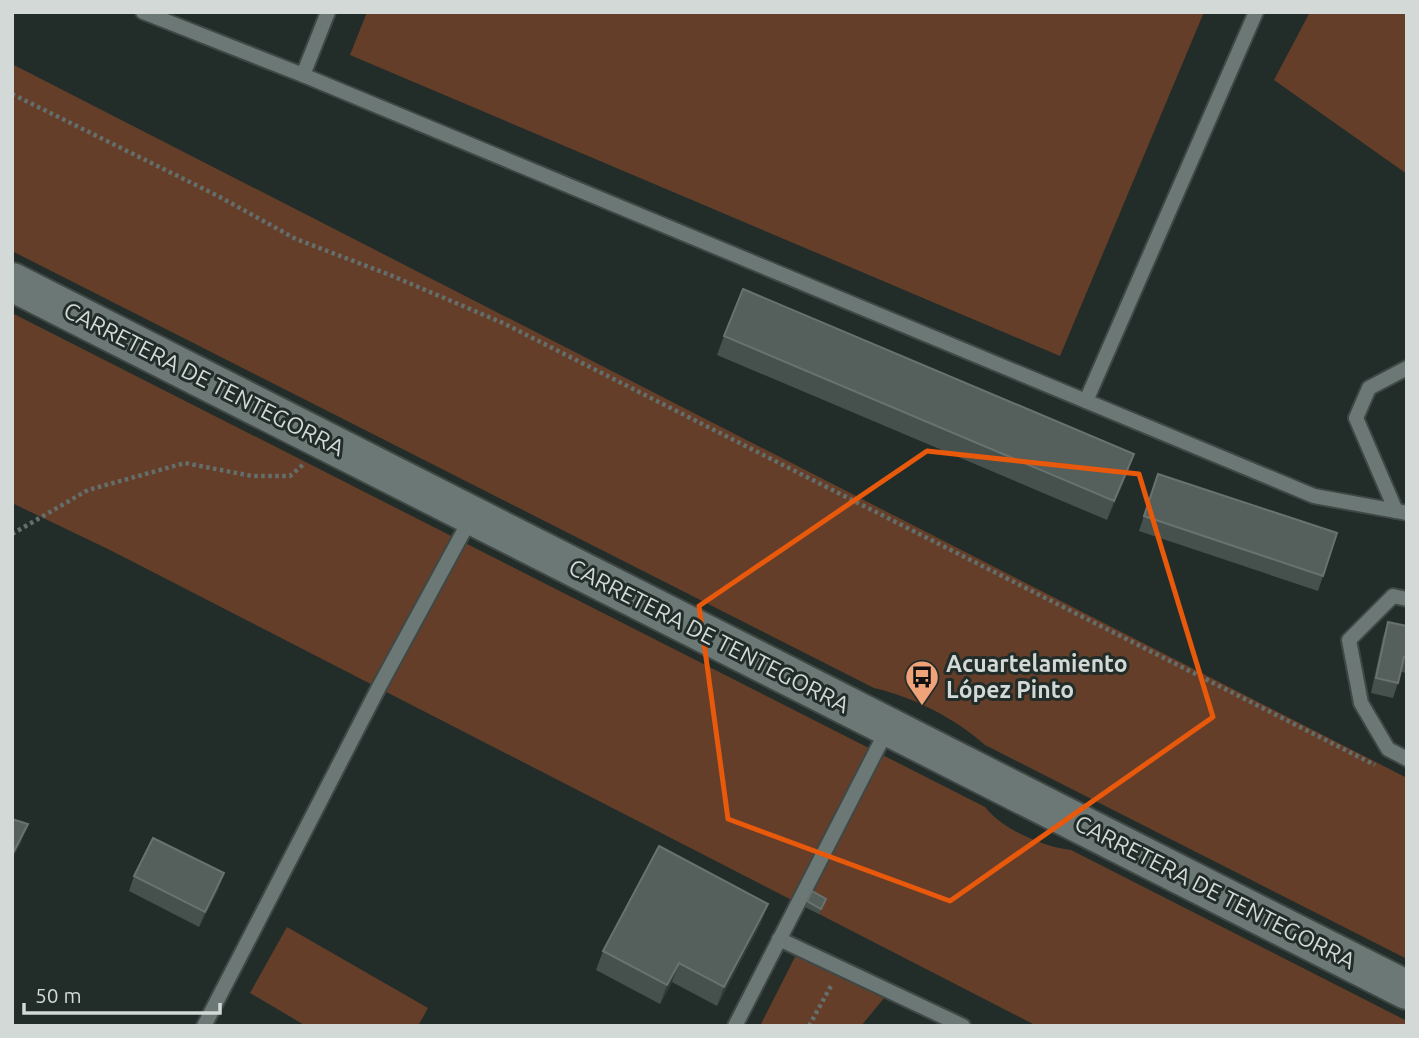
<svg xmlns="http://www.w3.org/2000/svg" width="1419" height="1038" viewBox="0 0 1419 1038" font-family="Ubuntu,sans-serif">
	<rect width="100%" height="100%" fill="#222d2a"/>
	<!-- green -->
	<g fill="#643e29">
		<polygon points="367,12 1204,12 1060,356 350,55"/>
		<polygon points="1310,12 1407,12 1407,174 1274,80"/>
		<path d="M12 64 1407 778V959L985 745C955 718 913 697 874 688L12 251Z"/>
		<path d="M12 313 985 807C1002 829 1043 847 1071 850L1407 1021V1026H1037L112 551 12 503Z"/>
		<polygon points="287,927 428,1008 418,1026 306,1026 250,993"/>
		<polygon points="796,955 885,997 861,1026 760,1026"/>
	</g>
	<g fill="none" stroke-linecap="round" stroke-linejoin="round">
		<!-- lane casing -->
		<g stroke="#3f4845" stroke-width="18">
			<g id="lane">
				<polyline points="143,12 303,75 1314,496 1407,513"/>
				<polyline points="303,75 328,12"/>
				<polyline points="1086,401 1256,12"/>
				<polyline points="1396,511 1356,418 1369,388 1407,368"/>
				<polyline points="1407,599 1393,596 1349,640 1361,703 1388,749 1407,759"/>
				<polyline points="779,939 963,1026"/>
				<polyline points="204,1026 379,687 472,516"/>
				<polyline points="735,1026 888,728"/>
			</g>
		</g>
		<!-- secondary casing -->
		<g stroke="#3f4845" stroke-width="42">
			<polyline id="secondary" points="12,282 1407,990"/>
		</g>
		<!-- path -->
		<g stroke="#646e6b" stroke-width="4.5" stroke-dasharray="3.5 3.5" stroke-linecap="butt">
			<polyline points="12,94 218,196 296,239 390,275 503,323 1375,765"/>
			<polyline points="12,534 88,490 185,463 252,476 290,476 305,463"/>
			<polyline points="809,1026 832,984"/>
		</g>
		<!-- lane -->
		<use href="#lane" stroke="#6c7875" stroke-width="14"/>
		<!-- secondary -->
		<use href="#secondary" stroke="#6c7875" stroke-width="38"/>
	</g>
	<!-- wall -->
	<g fill="#46504c">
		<polygon points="724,336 1127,474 1107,520 717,355"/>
		<polygon points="1153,488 1323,576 1318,591 1139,531"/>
		<polygon points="1388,622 1407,626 1407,673 1401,672 1398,683 1393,698 1371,693 1383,637"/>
		<polygon points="134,876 219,888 199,927 129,891"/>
		<polygon points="807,901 824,904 819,914 805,907"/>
		<polygon points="761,923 717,1006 672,982 660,1004 596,970 603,951"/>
	</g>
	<!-- shaded-wall -->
	<g fill="#313c38">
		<polygon points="1134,454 1127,474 1107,520 1114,501"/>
		<polygon points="28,824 21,843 12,860 12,855"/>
		<polygon points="224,873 219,888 199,927 205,912"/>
		<polygon points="768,904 761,923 717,1006 724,987"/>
		<polygon points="679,963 672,982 660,1004 667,985"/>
	</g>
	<!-- building -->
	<g fill="#555f5b" stroke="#68726e" stroke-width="2">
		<polygon points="743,289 1134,454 1114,501 724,336"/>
		<polygon points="1158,474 1337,533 1323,576 1144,516"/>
		<polygon points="1388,622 1407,626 1407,657 1404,657 1398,683 1376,678"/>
		<polygon points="12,819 28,824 12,855"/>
		<polygon points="153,838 224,873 205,912 134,876"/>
		<polygon points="659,846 768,904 724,987 679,963 667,985 603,951"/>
		<polygon points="812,891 826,899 821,909 807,901"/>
	</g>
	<!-- marked area -->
	<path fill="none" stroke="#e8590c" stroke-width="5" stroke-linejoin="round" d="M927 451 1139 474 1213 717 950 901 728 819 699 606Z"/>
	<!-- icons -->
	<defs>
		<g id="bus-pin" transform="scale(1.75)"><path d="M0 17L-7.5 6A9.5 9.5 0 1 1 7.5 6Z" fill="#f0a278" stroke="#222d2a"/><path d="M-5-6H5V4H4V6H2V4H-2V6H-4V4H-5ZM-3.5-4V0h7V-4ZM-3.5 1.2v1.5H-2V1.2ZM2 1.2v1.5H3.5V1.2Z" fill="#111"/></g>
	</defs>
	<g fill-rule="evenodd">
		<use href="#bus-pin" x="922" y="677"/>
	</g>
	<g text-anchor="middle" stroke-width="6" stroke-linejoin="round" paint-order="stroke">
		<!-- street labels -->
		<g font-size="23" fill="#d2d9d6" stroke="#222d2a">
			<text transform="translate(204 379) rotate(27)" y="8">CARRETERA DE TENTEGORRA</text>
			<text transform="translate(709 636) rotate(27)" y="8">CARRETERA DE TENTEGORRA</text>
			<text transform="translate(1215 892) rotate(27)" y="8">CARRETERA DE TENTEGORRA</text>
		</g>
		<!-- poi labels -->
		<g font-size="23" font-weight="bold" fill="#d2d9d6" stroke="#222d2a" text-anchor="start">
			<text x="946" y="672">Acuartelamiento<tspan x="946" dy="26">López Pinto</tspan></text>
		</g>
	</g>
	<!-- border -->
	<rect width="1419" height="1038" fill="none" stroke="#d2d9d6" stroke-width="28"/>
	<!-- scale -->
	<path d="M24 1003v10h196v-10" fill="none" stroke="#d2d9d6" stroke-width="3.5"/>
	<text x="35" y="1003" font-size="21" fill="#d2d9d6" stroke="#222d2a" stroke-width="5" paint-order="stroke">50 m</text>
</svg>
